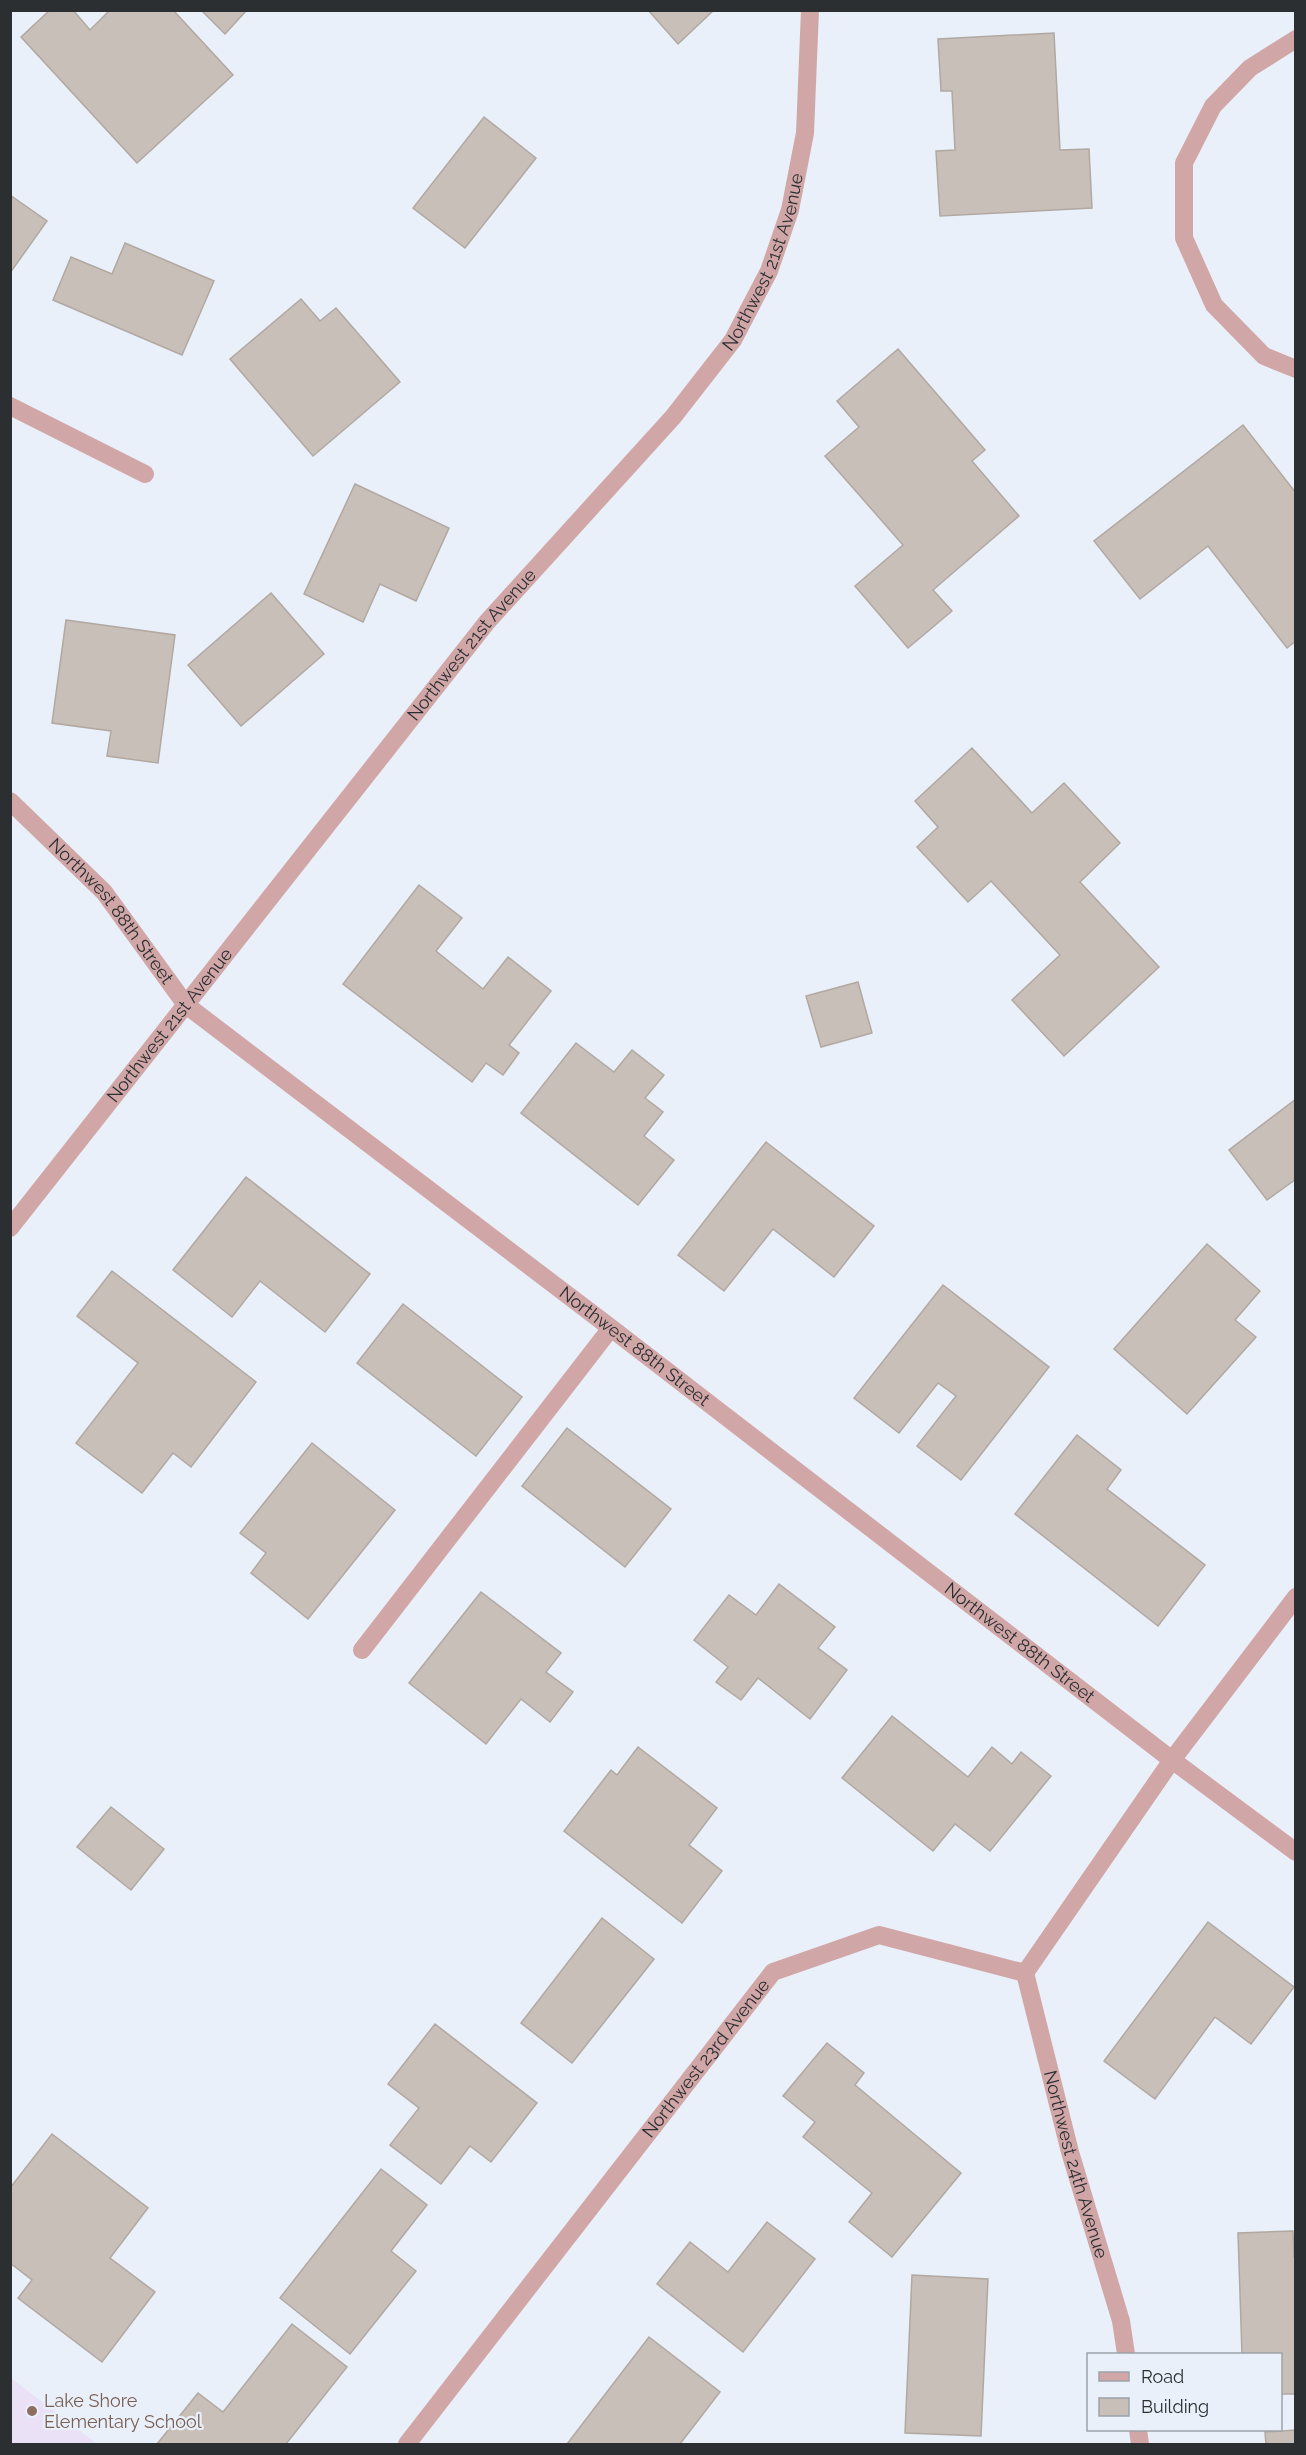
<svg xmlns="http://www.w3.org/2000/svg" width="1306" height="2455" viewBox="0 0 1306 2455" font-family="Raleway,sans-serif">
	<rect width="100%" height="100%" fill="#e9f0f9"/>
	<!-- education -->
	<polygon fill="#ebe1f6" points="10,2378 11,2378 97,2444 11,2444"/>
	<!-- building -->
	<g fill="#c8bfb8" stroke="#b1a8a2" stroke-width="1.5">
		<polygon points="50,10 73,10 90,30 110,10 173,10 233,75 137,163 21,37"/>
		<polygon points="201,10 247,10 225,34"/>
		<polygon points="648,10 714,10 678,44"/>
		<polygon points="1054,33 1060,150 1089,149 1092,208 940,216 936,151 955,150 952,91 941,91 938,39"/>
		<polygon points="484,117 536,158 465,248 413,208"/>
		<polygon points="10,195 47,221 10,273"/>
		<polygon points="125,243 214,281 182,355 53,300 71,257 112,274"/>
		<polygon points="301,299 320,321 336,308 400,382 313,456 230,359"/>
		<polygon points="898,349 985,450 972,461 1019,516 933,590 952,611 908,648 855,586 903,545 825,456 859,427 837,401"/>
		<polygon points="1243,425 1296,493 1296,641 1287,648 1208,546 1140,599 1094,541"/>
		<polygon points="355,484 449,528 416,601 380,584 363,622 304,594"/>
		<polygon points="271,593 324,654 241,726 188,665"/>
		<polygon points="66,620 175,635 158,763 107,756 111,731 52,723"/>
		<polygon points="972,748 1032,813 1064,783 1120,843 1080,882 1159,967 1064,1056 1012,1000 1060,955 991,881 968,902 917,847 938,827 915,801"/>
		<polygon points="419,885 462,918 436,951 483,989 508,957 551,991 509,1045 519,1053 503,1075 486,1063 472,1082 343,984"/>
		<polygon points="858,982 872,1033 821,1047 806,996"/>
		<polygon points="576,1043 614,1072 632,1050 664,1075 645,1098 663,1112 644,1136 674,1160 638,1205 521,1113"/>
		<polygon points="1296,1099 1296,1179 1267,1200 1229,1150"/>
		<polygon points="766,1142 874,1226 834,1277 773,1229 724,1291 678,1255"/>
		<polygon points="246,1177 370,1274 325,1332 260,1281 232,1317 173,1270"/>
		<polygon points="1207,1244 1260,1291 1235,1320 1256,1337 1187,1414 1114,1349"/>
		<polygon points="112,1271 256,1382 191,1467 173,1453 142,1493 76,1443 138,1363 77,1316"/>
		<polygon points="943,1285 1049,1367 961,1480 917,1446 956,1396 938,1383 899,1433 854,1398"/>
		<polygon points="403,1304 522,1397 476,1456 357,1363"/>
		<polygon points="567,1428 671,1509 625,1567 522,1486"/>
		<polygon points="1077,1435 1121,1470 1107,1489 1205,1565 1158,1626 1015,1514"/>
		<polygon points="312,1443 395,1510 308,1619 251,1573 266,1553 240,1533"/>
		<polygon points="779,1584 835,1627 818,1648 847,1670 810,1719 758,1678 741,1700 716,1682 728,1667 694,1640 729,1595 756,1615"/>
		<polygon points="481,1592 561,1653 546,1672 573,1692 550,1722 521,1699 486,1744 409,1683"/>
		<polygon points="892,1716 968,1777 992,1747 1012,1764 1021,1752 1051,1776 990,1851 955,1824 933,1851 842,1778"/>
		<polygon points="638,1747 717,1808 689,1845 722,1871 682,1923 564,1831 611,1770 617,1775"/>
		<polygon points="111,1807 164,1849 131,1890 77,1847"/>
		<polygon points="602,1918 654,1959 572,2063 521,2023"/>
		<polygon points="1208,1922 1294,1987 1251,2044 1215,2017 1155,2099 1104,2061"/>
		<polygon points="435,2024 537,2103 491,2162 470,2146 441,2184 390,2145 419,2108 388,2084"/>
		<polygon points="827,2043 864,2073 855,2085 961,2173 892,2257 849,2222 872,2193 803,2137 815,2122 783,2096"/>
		<polygon points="52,2134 148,2208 110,2258 155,2292 102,2362 18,2298 32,2280 10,2263 10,2188"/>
		<polygon points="381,2169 427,2205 391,2251 416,2271 350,2354 280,2298"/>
		<polygon points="767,2222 815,2259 743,2352 657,2284 690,2242 728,2272"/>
		<polygon points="1293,2231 1294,2257 1296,2257 1296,2394 1280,2394 1280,2354 1242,2354 1238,2233"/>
		<polygon points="912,2275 988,2279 981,2436 905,2433"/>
		<polygon points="292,2324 347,2367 286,2444 157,2444 198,2393 223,2412"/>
		<polygon points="649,2337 720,2392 680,2444 567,2444"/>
		<polygon points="1296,2430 1296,2444 1266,2444 1265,2432"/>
	</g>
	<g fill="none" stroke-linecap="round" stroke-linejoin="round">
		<!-- service -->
		<polyline stroke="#d1a6a7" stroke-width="18" points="362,1650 611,1328"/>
		<!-- minor -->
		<g stroke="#d1a6a7" stroke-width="18">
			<polyline points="1296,39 1250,68 1213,106 1184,163 1184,238 1214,305 1264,356 1296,369"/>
			<polyline points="10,406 145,474"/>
			<path id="s1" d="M10 801 104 892 186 1005 611 1328 1172 1760 1296 1852"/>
			<polyline points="1025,1973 1172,1760 1296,1597"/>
			<path id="s2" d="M1025 1973 1070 2152 1121 2321 1126 2354"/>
			<polyline points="1138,2430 1140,2444"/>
			<path id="s3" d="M407 2444 773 1972 879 1935 1025 1973"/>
		</g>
		<!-- tertiary -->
		<path stroke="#d1a6a7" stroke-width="18" id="s4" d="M10 1228 487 622 673 417 733 340 769 271 790 210 805 133 810 10"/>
	</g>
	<!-- markers -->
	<circle fill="#8d6e63" stroke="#e9f0f9" stroke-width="2" cx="32" cy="2411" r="6"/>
	<g text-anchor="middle" stroke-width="4.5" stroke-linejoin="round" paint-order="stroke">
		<!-- street labels -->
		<g font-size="18" fill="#2c2f32" stroke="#e9f0f9">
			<text dy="6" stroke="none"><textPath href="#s4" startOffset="1230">Northwest 21st Avenue</textPath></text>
			<text dy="6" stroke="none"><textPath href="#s4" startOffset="744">Northwest 21st Avenue</textPath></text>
			<text dy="6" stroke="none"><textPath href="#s1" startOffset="150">Northwest 88th Street</textPath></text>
			<text dy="6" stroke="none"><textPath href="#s4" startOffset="258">Northwest 21st Avenue</textPath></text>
			<text dy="6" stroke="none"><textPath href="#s1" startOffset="834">Northwest 88th Street</textPath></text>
			<text dy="6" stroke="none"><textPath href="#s1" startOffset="1320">Northwest 88th Street</textPath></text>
			<text dy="6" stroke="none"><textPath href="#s3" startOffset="488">Northwest 23rd Avenue</textPath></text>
			<text dy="6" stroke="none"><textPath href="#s2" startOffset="198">Northwest 24th Avenue</textPath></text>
		</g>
		<!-- education labels -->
		<g font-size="18" fill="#785e54" stroke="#e9f0f9" text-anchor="start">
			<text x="44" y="2407">Lake Shore<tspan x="44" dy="21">Elementary School</tspan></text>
		</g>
	</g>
	<!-- border -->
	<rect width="1306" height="2455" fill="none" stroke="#2c2f32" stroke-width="24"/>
	<!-- legend -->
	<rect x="1087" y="2353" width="195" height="78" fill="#e9f0f9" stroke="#9da3a9" stroke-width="1.5"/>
	<rect x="1099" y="2372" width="30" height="9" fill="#d1a6a7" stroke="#9da3a9" stroke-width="1.5"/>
	<text x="1141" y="2383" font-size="18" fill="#2c2f32">Road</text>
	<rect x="1099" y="2398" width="30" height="18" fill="#c8bfb8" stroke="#9da3a9" stroke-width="1.5"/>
	<text x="1141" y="2413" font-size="18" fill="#2c2f32">Building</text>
</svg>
